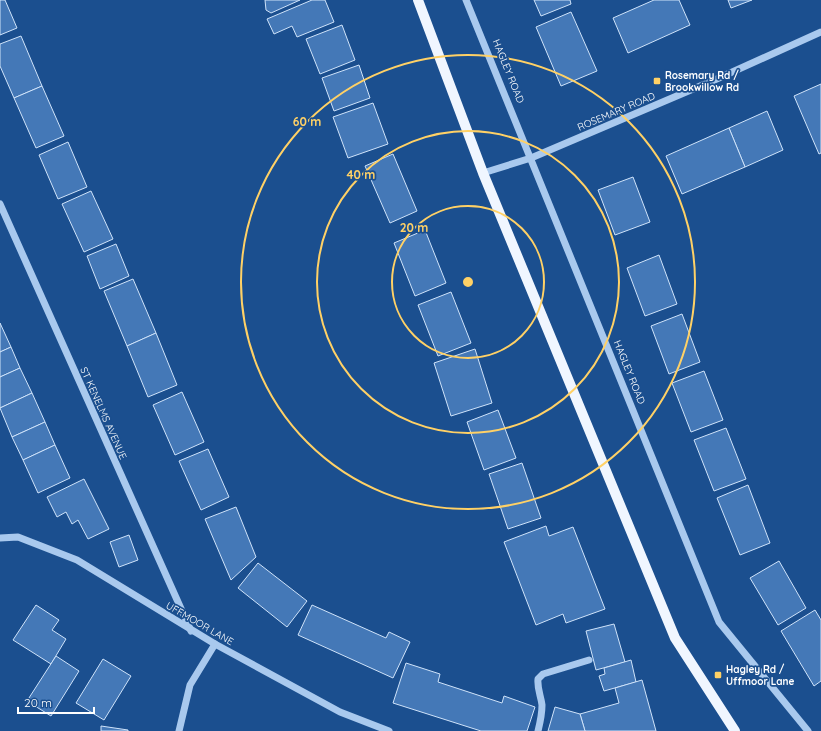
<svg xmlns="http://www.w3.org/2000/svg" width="821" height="731" viewBox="0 0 821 731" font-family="Quicksand,sans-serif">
	<rect width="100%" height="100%" fill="#1b4f8f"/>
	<!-- building -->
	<g fill="#4478b7" stroke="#cfe3fa">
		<polygon points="0,0 5,0 17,28 0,35"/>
		<polygon points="265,0 300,0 271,13 266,10"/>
		<polygon points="312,0 325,0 334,22 297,37 292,26 274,34 267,19"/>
		<polygon points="534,0 570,0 571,4 541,16"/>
		<polygon points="654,0 679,0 690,25 628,53 613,18"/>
		<polygon points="728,0 752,0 731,8"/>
		<polygon points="571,12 597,71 561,86 536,27"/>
		<polygon points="342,25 355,60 320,74 306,39"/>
		<polygon points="21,36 42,86 14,98 0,66 0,44"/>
		<polygon points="359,65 370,98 334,111 322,78"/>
		<polygon points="821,84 821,153 819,154 794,96"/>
		<polygon points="42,86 64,136 36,148 14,98"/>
		<polygon points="373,103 388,144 348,158 333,117"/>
		<polygon points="767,111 783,150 745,167 729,128"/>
		<polygon points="729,128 745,167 682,194 666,156"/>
		<polygon points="68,142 87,187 58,199 39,155"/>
		<polygon points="393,154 417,211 390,223 365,166"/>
		<polygon points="633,177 650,222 615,235 598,190"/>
		<polygon points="91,191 113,239 84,252 62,204"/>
		<polygon points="425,230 446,283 415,296 394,243"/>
		<polygon points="116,244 129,276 100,289 87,256"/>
		<polygon points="659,255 677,304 645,316 627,268"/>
		<polygon points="133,279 156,333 127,346 104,291"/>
		<polygon points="451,292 471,343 438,356 418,305"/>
		<polygon points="682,314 700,362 669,374 651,326"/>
		<polygon points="0,323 11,347 0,352"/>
		<polygon points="156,333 177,385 148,397 127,346"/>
		<polygon points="11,347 20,368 0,377 0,352"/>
		<polygon points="475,349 492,403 451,416 434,363"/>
		<polygon points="20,368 32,393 0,408 0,377"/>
		<polygon points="704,371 723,420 691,432 672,383"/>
		<polygon points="182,392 204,442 175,455 153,405"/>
		<polygon points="32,393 45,422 12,437 0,408"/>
		<polygon points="498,410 516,458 484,470 467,422"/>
		<polygon points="45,422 55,445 23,460 12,437"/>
		<polygon points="726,428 746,479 714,491 694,440"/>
		<polygon points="55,445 70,478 38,493 23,460"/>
		<polygon points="208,449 229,497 201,510 179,461"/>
		<polygon points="522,463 541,518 508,529 489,474"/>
		<polygon points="84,479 109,529 88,539 78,520 72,524 66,512 57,517 47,497"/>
		<polygon points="748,485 770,543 740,555 717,498"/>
		<polygon points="236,507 256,557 231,580 205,519"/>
		<polygon points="546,526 549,536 573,527 605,609 566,623 563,614 536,625 504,542"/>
		<polygon points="129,535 138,560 119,567 110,542"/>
		<polygon points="779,561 806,608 778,625 750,578"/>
		<polygon points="258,563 307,601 287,627 238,588"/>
		<polygon points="36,605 59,620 52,630 66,639 51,664 13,640"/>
		<polygon points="312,605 386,638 389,632 410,642 393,678 298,635"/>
		<polygon points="815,610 821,620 821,681 814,686 781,631"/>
		<polygon points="614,624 625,662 596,670 586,631"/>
		<polygon points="56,656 79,671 51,716 27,701"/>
		<polygon points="103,659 131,676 104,720 76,703"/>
		<polygon points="631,660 636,682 604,691 599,676 605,674 604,668"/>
		<polygon points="406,663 440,674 438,682 502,703 504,696 535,707 527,731 481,731 393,703"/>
		<polygon points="642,680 656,731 585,731 580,714 619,703 615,688"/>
		<polygon points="555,707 580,714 585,731 548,731"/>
		<polygon points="101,726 128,730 128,731 101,731"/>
	</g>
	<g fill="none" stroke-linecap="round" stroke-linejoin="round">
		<!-- minor -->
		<g stroke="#a9c9ee" stroke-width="7">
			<polyline points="466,0 719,622 808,731"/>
			<polyline points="483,173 531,158 719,78 821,32"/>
			<polyline points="0,204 191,631"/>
			<polyline points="0,538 18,537 77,560 215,644 340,712 389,731"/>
			<polyline points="179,731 190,685 215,644"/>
			<path d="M538 731C540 723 542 713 542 705 541 696 537 689 538 679L543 674 589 660"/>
		</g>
		<!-- major -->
		<polyline stroke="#f0f6ff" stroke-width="10" points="418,0 483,173 675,638 735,731"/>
	</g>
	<!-- distance rings -->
	<g fill="none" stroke="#ffd166" stroke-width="2">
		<circle cx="468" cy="282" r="76"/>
		<circle cx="468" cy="282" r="151"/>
		<circle cx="468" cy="282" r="227"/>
	</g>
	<!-- markers -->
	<g fill="#ffd166" stroke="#1b4f8f" stroke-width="1.5">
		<rect x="653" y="77" width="8" height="8" rx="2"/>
		<rect x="714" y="671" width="8" height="8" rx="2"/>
	</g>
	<g text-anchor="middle" stroke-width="3.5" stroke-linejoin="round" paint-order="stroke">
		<!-- street labels -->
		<g font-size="10" fill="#fff" stroke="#1b4f8f">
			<text transform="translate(509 71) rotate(68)" y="4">HAGLEY ROAD</text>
			<text transform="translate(616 111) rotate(-23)" y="4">ROSEMARY ROAD</text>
			<text transform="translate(630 372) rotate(68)" y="4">HAGLEY ROAD</text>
			<text transform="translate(104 413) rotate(66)" y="4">ST KENELMS AVENUE</text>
			<text transform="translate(200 623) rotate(30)" y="4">UFFMOOR LANE</text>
		</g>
		<!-- poi labels -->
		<g font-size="10" font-weight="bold" fill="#fff" stroke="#1b4f8f" text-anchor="start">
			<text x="665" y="79">Rosemary Rd /<tspan x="665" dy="12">Brookwillow Rd</tspan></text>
			<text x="726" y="673">Hagley Rd /<tspan x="726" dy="12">Uffmoor Lane</tspan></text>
		</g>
	</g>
	<circle cx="468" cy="282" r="6" fill="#ffd166" stroke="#1b4f8f" stroke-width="2"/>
	<g font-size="12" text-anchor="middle" font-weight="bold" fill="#ffd166" stroke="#1b4f8f" stroke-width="3.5" stroke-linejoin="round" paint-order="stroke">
		<text x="307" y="126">60 m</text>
		<text x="361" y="179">40 m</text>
		<text x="414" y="232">20 m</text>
	</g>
	<!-- scale -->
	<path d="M18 707v6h76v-6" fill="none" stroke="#ffffff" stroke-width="2"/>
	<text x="24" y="707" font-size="12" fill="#ffffff" stroke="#1b4f8f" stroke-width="3" paint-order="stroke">20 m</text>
</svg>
